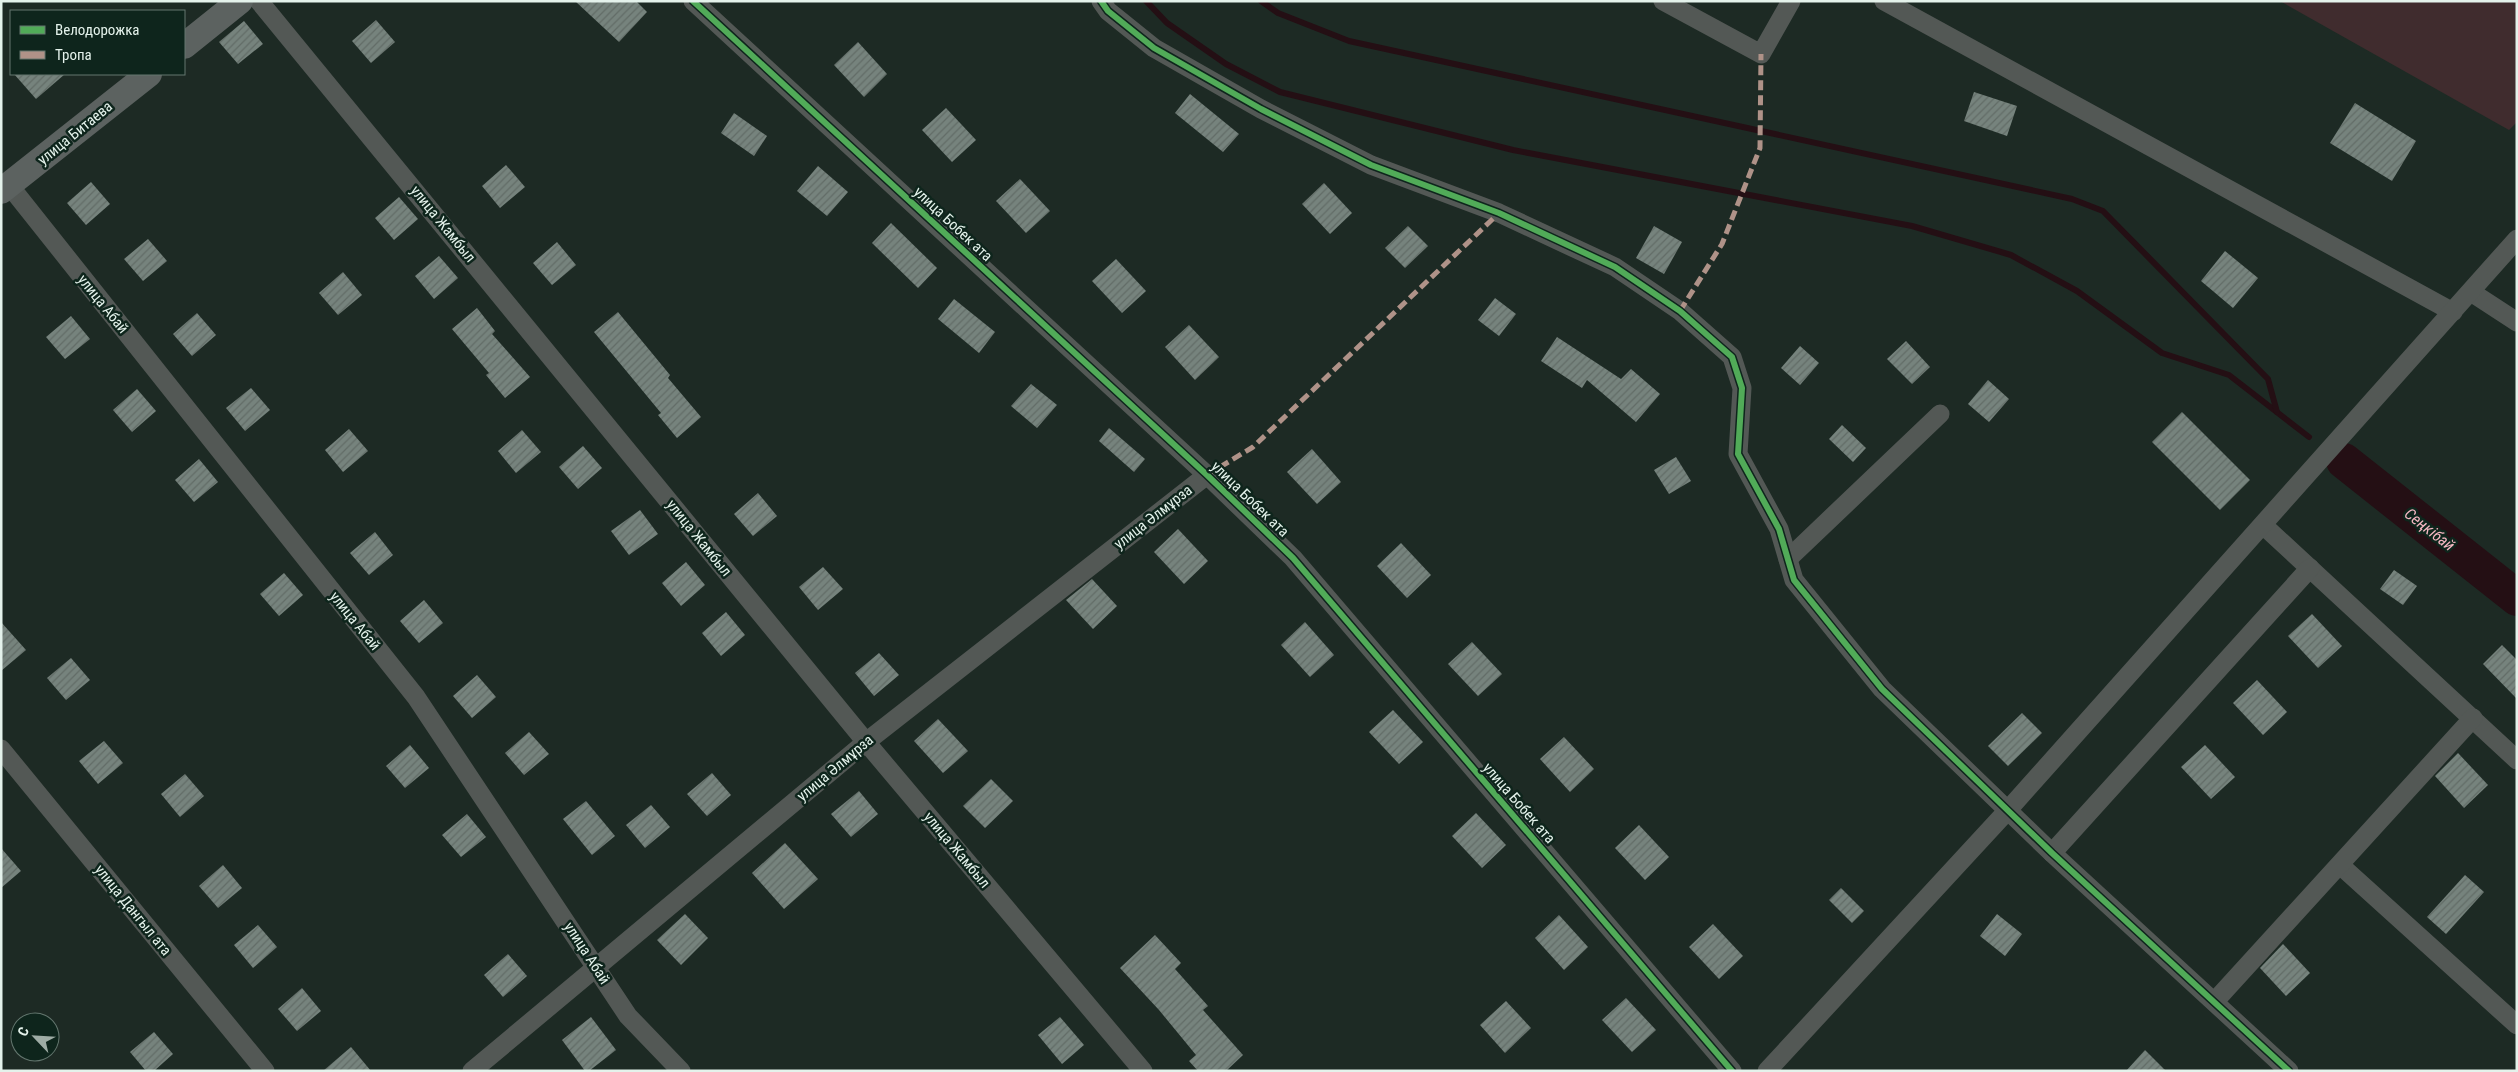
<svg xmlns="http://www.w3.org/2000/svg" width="2518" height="1072" viewBox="0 0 2518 1072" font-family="'Roboto Condensed',sans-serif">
	<defs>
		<pattern id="building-hatch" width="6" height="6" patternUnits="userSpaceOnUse" patternTransform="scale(1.25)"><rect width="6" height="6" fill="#76837d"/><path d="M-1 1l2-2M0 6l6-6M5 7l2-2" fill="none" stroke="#626c67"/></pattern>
	</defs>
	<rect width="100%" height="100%" fill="#1d2a24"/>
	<!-- park -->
	<polygon fill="#402c2e" points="2280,1 2517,1 2517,122 2509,130"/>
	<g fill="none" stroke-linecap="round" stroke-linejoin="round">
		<!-- stream -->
		<g stroke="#240f14" stroke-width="6">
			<polyline points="1146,1 1167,23 1226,64 1280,92 1513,150 1912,226 2011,255 2077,291 2162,353 2229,375 2309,437"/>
			<polyline points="1261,1 1278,13 1349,41 2072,199 2103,211 2268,379 2277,412"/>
		</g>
		<!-- river -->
		<polyline stroke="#240f14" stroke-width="36" points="2344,461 2517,598"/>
	</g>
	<!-- building -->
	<g fill="url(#building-hatch)">
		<polygon points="575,1 636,1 647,12 619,42"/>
		<polygon points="376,20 395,42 371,63 352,41"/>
		<polygon points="244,21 263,44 238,64 219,42"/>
		<polygon points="858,42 887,74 864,97 834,65"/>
		<polygon points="14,74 65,74 36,99"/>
		<polygon points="1974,92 2017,106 2007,136 1964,121"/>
		<polygon points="1190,94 1239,134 1223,152 1175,113"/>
		<polygon points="2355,103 2416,141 2392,181 2330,143"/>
		<polygon points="946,108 976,140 952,162 922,130"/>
		<polygon points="734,113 767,136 754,156 721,133"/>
		<polygon points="506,165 525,187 500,208 482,186"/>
		<polygon points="818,166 848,192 827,216 797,191"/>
		<polygon points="1020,179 1050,211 1026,233 996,201"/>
		<polygon points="91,182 110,204 86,225 67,203"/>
		<polygon points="1324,183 1352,213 1330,234 1302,204"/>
		<polygon points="399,197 418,219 394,240 375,218"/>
		<polygon points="891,223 937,268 918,288 872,243"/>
		<polygon points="1408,226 1428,246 1405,268 1385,248"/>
		<polygon points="1654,226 1682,242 1664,274 1636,258"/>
		<polygon points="148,239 167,261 143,281 124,259"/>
		<polygon points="557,242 576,265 552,285 533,263"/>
		<polygon points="2225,251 2258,278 2233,308 2201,281"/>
		<polygon points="439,256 458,278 434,299 415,276"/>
		<polygon points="1116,259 1146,291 1122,313 1092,281"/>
		<polygon points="343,272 362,295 338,315 319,293"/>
		<polygon points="1495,298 1516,314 1499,336 1478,320"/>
		<polygon points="954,299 995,332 979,353 938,319"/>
		<polygon points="477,308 495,331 492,334 530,377 505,398 486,375 489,373 452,329"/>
		<polygon points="618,312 670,375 668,378 701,417 677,438 658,415 661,413 594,332"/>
		<polygon points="197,313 216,335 192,356 173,334"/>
		<polygon points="71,316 90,339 65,359 46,337"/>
		<polygon points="1189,325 1219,357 1195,380 1165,347"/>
		<polygon points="1557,337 1621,379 1631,369 1660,394 1636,422 1587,380 1582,388 1541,361"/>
		<polygon points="1906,341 1930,367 1912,384 1887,359"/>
		<polygon points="1800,346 1819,363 1800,385 1781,368"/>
		<polygon points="1988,380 2009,399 1989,422 1968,404"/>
		<polygon points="1031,384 1057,405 1037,428 1011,406"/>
		<polygon points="251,388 270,410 245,431 226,408"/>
		<polygon points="137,389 156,411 132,432 113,410"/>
		<polygon points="2182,412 2250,480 2220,510 2152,442"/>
		<polygon points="1842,425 1866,448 1853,462 1829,439"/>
		<polygon points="1109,428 1145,459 1134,472 1099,441"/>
		<polygon points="349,429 368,451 343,472 325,450"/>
		<polygon points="522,430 541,452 516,473 498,451"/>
		<polygon points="583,446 602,468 578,489 559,467"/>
		<polygon points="1312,449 1341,482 1317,504 1287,472"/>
		<polygon points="1676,457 1691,481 1669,494 1654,470"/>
		<polygon points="199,459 218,482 194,502 175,480"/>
		<polygon points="758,493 777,516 753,536 734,514"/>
		<polygon points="640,510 658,534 629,555 611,531"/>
		<polygon points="1178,529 1208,561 1184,584 1154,552"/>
		<polygon points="375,532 393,555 369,575 350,553"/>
		<polygon points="1401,543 1431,575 1407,598 1377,566"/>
		<polygon points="686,562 705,585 681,606 662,583"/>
		<polygon points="823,567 843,589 818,610 799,587"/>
		<polygon points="2394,570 2417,586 2403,605 2380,589"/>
		<polygon points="284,573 303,595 279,616 260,594"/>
		<polygon points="1092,579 1117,606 1093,629 1066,600"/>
		<polygon points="424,600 443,623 419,643 400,621"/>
		<polygon points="726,612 745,635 721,656 702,633"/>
		<polygon points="2312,614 2342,646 2318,668 2288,636"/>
		<polygon points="1,622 26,650 1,671"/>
		<polygon points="1305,622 1334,655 1310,677 1281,645"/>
		<polygon points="1472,642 1502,674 1478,696 1448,664"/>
		<polygon points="2502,645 2517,660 2517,699 2483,664"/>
		<polygon points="879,653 899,675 874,696 855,673"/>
		<polygon points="71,658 90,680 66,700 47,678"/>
		<polygon points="477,675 496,697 472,718 453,696"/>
		<polygon points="2257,680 2287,712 2263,735 2233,703"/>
		<polygon points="1393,710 1423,742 1399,764 1369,732"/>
		<polygon points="2022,713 2042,733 2008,766 1988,746"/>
		<polygon points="938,719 968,751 943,773 914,741"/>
		<polygon points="529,732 549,754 524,775 505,753"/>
		<polygon points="1564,737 1594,769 1570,792 1540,759"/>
		<polygon points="104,741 123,763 98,784 79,761"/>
		<polygon points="410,745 429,768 405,788 386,766"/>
		<polygon points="2205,745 2235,777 2211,799 2181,767"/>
		<polygon points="2458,753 2488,785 2464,808 2435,776"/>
		<polygon points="712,773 731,795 707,816 687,794"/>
		<polygon points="185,774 204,796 180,817 161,794"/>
		<polygon points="991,779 1013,801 985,828 963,806"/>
		<polygon points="859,791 878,814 851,837 831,814"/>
		<polygon points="586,801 615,836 592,855 563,819"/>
		<polygon points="651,805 670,827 645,848 626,825"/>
		<polygon points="1476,813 1506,845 1482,868 1452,836"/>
		<polygon points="467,814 486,837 461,857 442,835"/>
		<polygon points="1639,825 1669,857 1645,880 1615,848"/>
		<polygon points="785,843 818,879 784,909 752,873"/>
		<polygon points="1,848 21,871 1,888"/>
		<polygon points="223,865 242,888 218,908 199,886"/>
		<polygon points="2465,875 2484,892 2446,934 2427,917"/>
		<polygon points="1841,888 1864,911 1852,923 1829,900"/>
		<polygon points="685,914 708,938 681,965 657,940"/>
		<polygon points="1997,914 2022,934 2005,956 1980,936"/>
		<polygon points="1559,915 1588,947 1564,970 1535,938"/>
		<polygon points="1713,924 1743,956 1719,979 1689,947"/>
		<polygon points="258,925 277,947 253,968 234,945"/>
		<polygon points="1155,935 1181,963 1175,969 1208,1006 1203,1010 1243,1055 1226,1071 1198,1071 1189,1061 1196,1055 1159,1010 1120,968"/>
		<polygon points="2283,944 2310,973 2286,996 2260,968"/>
		<polygon points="508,954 527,976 503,997 484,975"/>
		<polygon points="302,988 321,1011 297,1031 278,1009"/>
		<polygon points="1626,998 1656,1030 1632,1052 1602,1020"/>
		<polygon points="1506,1001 1531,1028 1505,1053 1480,1025"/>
		<polygon points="591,1017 616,1050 589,1071 585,1071 562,1040"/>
		<polygon points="1060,1017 1084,1045 1062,1064 1038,1035"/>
		<polygon points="154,1032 173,1054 154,1071 146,1071 130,1052"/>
		<polygon points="351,1047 371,1071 323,1071"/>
		<polygon points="2145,1050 2166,1071 2126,1071"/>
	</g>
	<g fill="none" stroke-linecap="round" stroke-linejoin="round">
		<!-- street -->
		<g stroke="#535855" stroke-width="19">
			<polyline points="259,1 866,742 1143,1071"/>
			<polyline points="693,1 1207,475 1293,558 1732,1071"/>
			<polyline points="1101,1 1108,11 1154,48 1261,109 1371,165 1499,213 1615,267 1680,311 1732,357 1742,388 1738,454 1779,529 1794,580 1882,689 2052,853 2289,1071"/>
			<polyline points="1663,1 1761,54 1791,1"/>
			<polyline points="1884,1 2453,312"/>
			<polyline points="9,185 416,697 628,1016 681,1071"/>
			<polyline points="2471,292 2517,322"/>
			<polyline points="2263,525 2517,760"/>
			<polyline points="1788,559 1940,414"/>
			<polyline points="1,749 265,1071"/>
			<polyline points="2052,853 2310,568"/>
			<polyline points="2340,865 2517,1025"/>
			<polyline points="2215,1001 2473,718"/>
			<polyline points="472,1071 866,742 1207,475"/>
			<polyline points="1767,1071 2008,810 2517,239"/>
		</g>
		<!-- secondary -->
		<g stroke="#5c6260" stroke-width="26">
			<polyline points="184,46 240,1"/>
			<polyline points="1,191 149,74"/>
		</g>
		<!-- quiet -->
		<g stroke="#af9288" stroke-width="5" stroke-dasharray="10 5" stroke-linecap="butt">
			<polyline points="1680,311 1722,244 1760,148 1761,54"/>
			<polyline points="1207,475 1253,447 1499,213"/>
		</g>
		<!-- cycleway casing -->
		<g stroke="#0e251c" stroke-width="9">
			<g id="cycleway">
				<polyline points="693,1 1207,475 1293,558 1732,1071"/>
				<polyline points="1101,1 1108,11 1154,48 1261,109 1371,165 1499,213 1615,267 1680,311 1732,357 1742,388 1738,454 1779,529 1794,580 1882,689 2052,853 2289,1071"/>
			</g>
		</g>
		<!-- cycleway -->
		<use href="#cycleway" stroke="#51ab58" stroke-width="6"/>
	</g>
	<g text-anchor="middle" stroke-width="5" stroke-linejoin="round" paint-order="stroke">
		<!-- street labels -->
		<g font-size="15" fill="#e4f2eb" stroke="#0e251c">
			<text transform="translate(75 133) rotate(-39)" y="5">улица Битаева</text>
			<text transform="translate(443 224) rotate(51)" y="5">улица Жамбыл</text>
			<text transform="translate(953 224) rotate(43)" y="5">улица Бобек ата</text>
			<text transform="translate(103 304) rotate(51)" y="5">улица Абай</text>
			<text transform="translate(1250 499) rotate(44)" y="5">улица Бобек ата</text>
			<text transform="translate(1153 517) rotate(-38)" y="5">улица Әлмұрза</text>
			<text transform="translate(699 538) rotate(51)" y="5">улица Жамбыл</text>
			<text transform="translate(355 621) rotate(51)" y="5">улица Абай</text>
			<text transform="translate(835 768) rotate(-40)" y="5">улица Әлмұрза</text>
			<text transform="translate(1519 803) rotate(49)" y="5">улица Бобек ата</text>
			<text transform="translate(957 850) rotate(50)" y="5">улица Жамбыл</text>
			<text transform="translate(133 910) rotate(51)" y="5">улица Дангыл ата</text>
			<text transform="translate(587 953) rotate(57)" y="5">улица Абай</text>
		</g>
		<!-- water labels -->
		<g font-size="16" font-style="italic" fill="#f5b7c2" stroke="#0e251c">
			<text transform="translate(2430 529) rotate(38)" y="6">Сеңкібай</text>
		</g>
	</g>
	<!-- border -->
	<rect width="2518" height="1072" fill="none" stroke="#e4f2eb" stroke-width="5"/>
	<!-- legend -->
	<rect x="10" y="10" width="175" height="65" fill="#0e251c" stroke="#64776f"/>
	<rect x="20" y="26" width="25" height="8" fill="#51ab58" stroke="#64776f"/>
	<text x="55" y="35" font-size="15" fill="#e4f2eb">Велодорожка</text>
	<rect x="20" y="51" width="25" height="8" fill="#af9288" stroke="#64776f"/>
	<text x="55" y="60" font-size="15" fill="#e4f2eb">Тропа</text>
	<!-- north arrow -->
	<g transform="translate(35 1037) rotate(295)"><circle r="24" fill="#0e251c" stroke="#64776f"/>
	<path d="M0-4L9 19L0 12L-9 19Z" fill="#9eaca5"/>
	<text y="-8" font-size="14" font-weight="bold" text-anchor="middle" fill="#e4f2eb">С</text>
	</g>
</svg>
